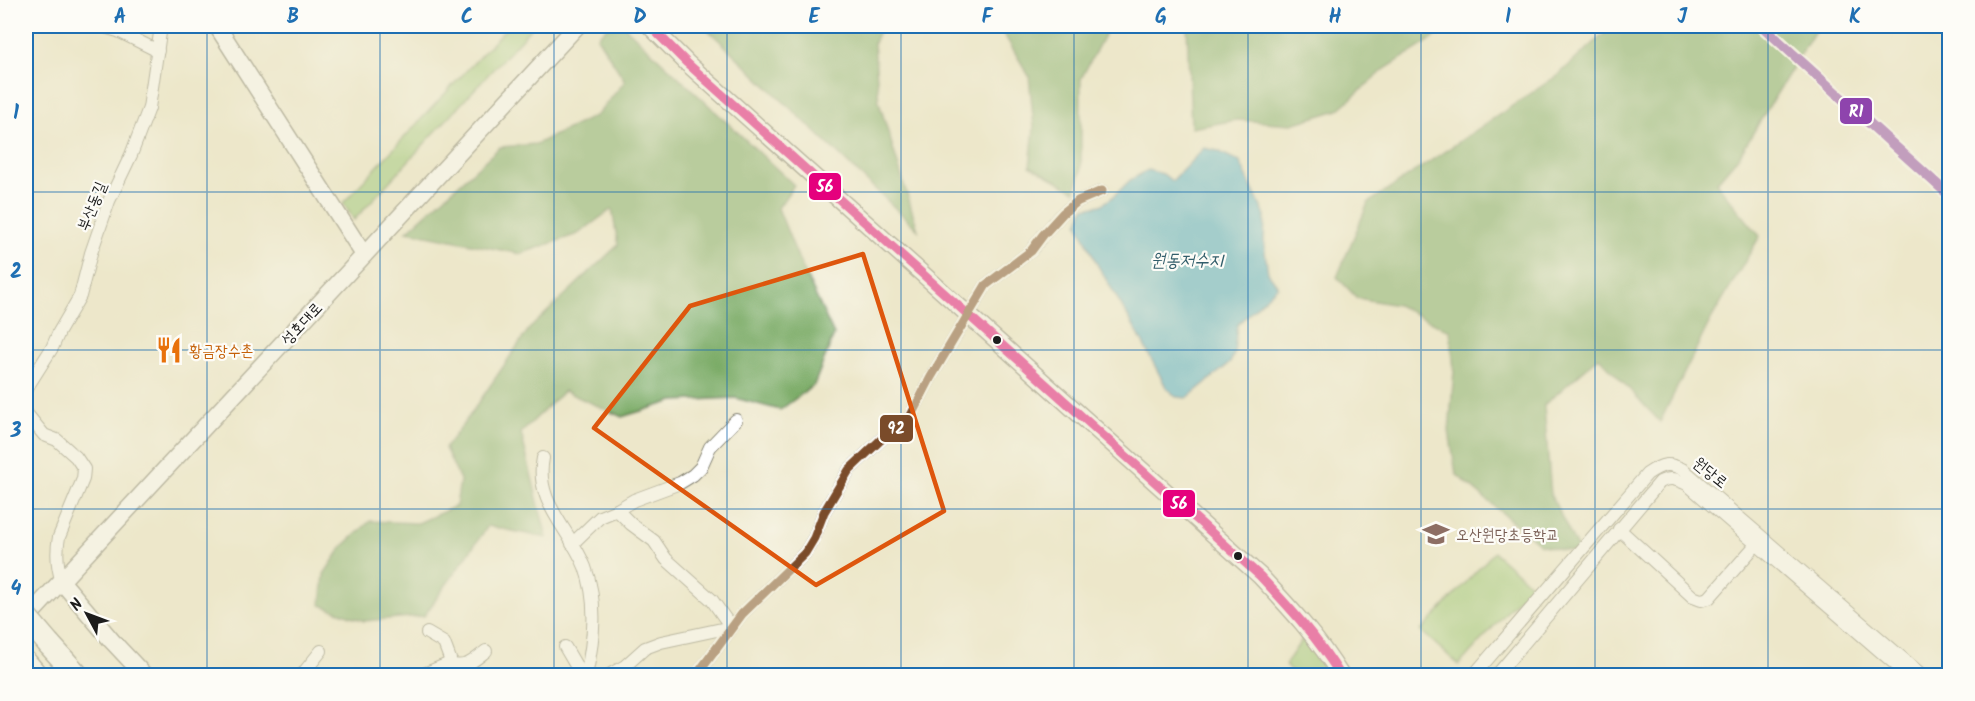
<svg xmlns="http://www.w3.org/2000/svg" width="1975" height="701" viewBox="0 0 1975 701" font-family="Kalam,'Poor Story',sans-serif">
	<rect width="100%" height="100%" fill="#fdfcf7"/>
	<filter id="ink" filterUnits="userSpaceOnUse"><feTurbulence type="fractalNoise" baseFrequency=".0167" numOctaves="2"/><feDisplacementMap in="SourceGraphic" scale="12" xChannelSelector="R" yChannelSelector="G"/><feConvolveMatrix kernelMatrix="1 2 1 2 8 2 1 2 1" color-interpolation-filters="sRGB"/></filter>
	<filter id="wash" filterUnits="userSpaceOnUse"><feTurbulence type="fractalNoise" baseFrequency=".008" numOctaves="4" result="noise"/><feDisplacementMap in="SourceGraphic" scale="24" xChannelSelector="R" yChannelSelector="G"/><feGaussianBlur stdDeviation="1.35" result="paint"/><feColorMatrix in="noise" values="0 0 0 0 0 0 0 0 0 0 0 0 0 0 0 0 0 1.4 0 .05"/><feComposite in="paint" operator="in"/></filter>
	<g filter="url(#wash)">
		<rect width="100%" height="100%" fill="#ede7ca"/>
		<!-- green -->
		<g fill="#98c674" stroke="#5a7148" stroke-width="1.5">
			<polygon points="508,26 533,26 354,220 343,203"/>
			<polygon points="1494,552 1531,585 1459,665 1421,631"/>
			<polygon points="1305,635 1321,654 1327,673 1326,675 1296,675 1285,665"/>
		</g>
		<!-- forest -->
		<g fill="#7aab66" stroke="#4b6441" stroke-width="1.5">
			<polygon points="608,26 624,26 794,185 778,208 799,260 834,335 814,385 780,410 735,398 674,401 622,417 564,391 521,433 547,538 488,526 424,616 364,621 321,605 324,574 342,547 370,521 418,523 456,506 460,480 445,448 470,415 529,329 618,245 612,209 578,234 520,254 407,231 500,147 536,144 597,115 625,81 597,37"/>
			<polygon points="704,26 881,26 874,43 879,102 918,230"/>
			<polygon points="999,26 1109,26 1081,79 1081,171 1075,191 1030,166 1034,128 1029,76"/>
			<polygon points="1187,26 1450,26 1428,42 1385,69 1338,110 1292,124 1237,120 1191,128"/>
			<polygon points="1613,26 1818,26 1739,156 1716,183 1760,236 1710,321 1660,422 1599,357 1544,405 1551,495 1580,554 1539,544 1456,474 1449,431 1454,370 1450,331 1397,305 1357,298 1337,277 1368,203 1558,75"/>
		</g>
		<!-- water -->
		<polygon fill="#4daecc" stroke="#346574" stroke-width="1.5" points="1204,148 1218,151 1240,162 1265,216 1264,244 1268,273 1278,286 1237,325 1234,354 1230,363 1187,398 1176,397 1166,387 1135,328 1098,266 1078,224 1084,208 1101,205 1114,196 1130,180 1148,170 1163,174 1172,181"/>
	</g>
	<g filter="url(#ink)">
		<g fill="none" stroke-linecap="round" stroke-linejoin="round">
			<!-- street casing -->
			<g stroke="#848273" stroke-width="14">
				<g id="street">
					<polyline points="101,26 118,31 158,51"/>
					<polyline points="26,389 52,348 59,332 80,296 91,253 109,201 131,155 149,108 161,26"/>
					<path d="M26 413 44 435 57 440 76 457 84 469 83 479 59 537C56 552 57 567 62 582"/>
					<path d="M543 458C534 502 570 529 585 567 598 602 594 639 586 676"/>
					<polyline points="1619,529 1693,597 1701,600 1709,598 1762,538"/>
					<polyline points="572,544 600,517 617,510 634,500 680,483 693,475 701,467 710,447 736,420"/>
					<polyline points="565,647 582,676"/>
					<path d="M448 664C466 669 472 662 486 651"/>
					<polyline points="301,676 321,651"/>
					<polyline points="419,676 448,664 450,659 444,643 427,633"/>
					<polyline points="607,676 625,666 645,648 661,642 731,627 712,600 666,559 654,541 631,524 617,510"/>
					<polyline points="696,676 742,614 805,553 814,538 824,512 849,470 888,433 907,423 931,377 986,285 1031,251 1043,235 1063,213 1078,201 1102,191"/>
					<path d="M1473 676 1647 474C1662 464 1668 462 1684 470L1923 676"/>
					<path d="M1496 676 1660 482C1671 477 1676 479 1687 484L1909 676"/>
				</g>
			</g>
			<!-- secondary casing -->
			<g stroke="#848273" stroke-width="19">
				<g id="secondary">
					<polyline points="217,26 364,255"/>
					<path d="M650 26 687 63 1260 576C1290 608 1318 638 1341 676"/>
					<polyline points="62,582 112,641 145,676"/>
					<polyline points="26,619 577,26"/>
				</g>
			</g>
			<!-- highway casing -->
			<g stroke="#848273" stroke-width="25">
				<g id="highway">
					<polyline points="49,644 78,676"/>
					<polyline points="26,663 37,676"/>
				</g>
			</g>
			<!-- street -->
			<use href="#street" stroke="#fff" stroke-width="12"/>
			<!-- secondary -->
			<use href="#secondary" stroke="#fff" stroke-width="16"/>
			<!-- highway -->
			<use href="#highway" stroke="#fff" stroke-width="22"/>
			<!-- highway-bridge casing -->
			<g stroke="#848273" stroke-width="25" stroke-linecap="butt">
				<polyline id="highway-bridge" points="26,617 49,644"/>
			</g>
			<!-- highway-bridge -->
			<use href="#highway-bridge" stroke="#fff" stroke-width="22"/>
			<!-- bus-1 casing -->
			<g stroke="#fdfcf7" stroke-width="14">
				<path id="bus-1" d="M650 26 687 63 1260 576C1290 608 1318 638 1341 676"/>
			</g>
			<!-- bus-2 casing -->
			<g stroke="#fdfcf7" stroke-width="14">
				<polyline id="bus-2" points="696,676 742,614 805,553 814,538 824,512 849,470 888,433 907,423 931,377 986,285 1031,251 1043,235 1063,213 1078,201 1102,191"/>
			</g>
			<!-- bus-1 -->
			<use href="#bus-1" stroke="#e5007d" stroke-width="9"/>
			<!-- bus-2 -->
			<use href="#bus-2" stroke="#7a4b2a" stroke-width="9"/>
			<!-- rail-1 casing -->
			<g stroke="#fdfcf7" stroke-width="15">
				<polyline id="rail-1" points="1762,26 1950,196"/>
			</g>
			<!-- rail-1 -->
			<use href="#rail-1" stroke="#8e44ad" stroke-width="10"/>
		</g>
	</g>
	<!-- marked area -->
	<path d="M0 0H1975V701H0ZM863 254 944 511 816 585 594 428 690 306Z" fill="#ede7ca" fill-opacity=".55" fill-rule="evenodd"/>
	<path fill="none" stroke="#de560d" stroke-width="4.5" stroke-linejoin="round" d="M863 254 944 511 816 585 594 428 690 306Z"/>
	<!-- grid -->
	<path fill="none" stroke="#1f6fb2" stroke-width="1.5" stroke-opacity="0.55" d="M207 26V676M380 26V676M554 26V676M727 26V676M901 26V676M1074 26V676M1248 26V676M1421 26V676M1595 26V676M1768 26V676M26 192H1950M26 350H1950M26 509H1950"/>
	<!-- icons -->
	<defs>
		<g id="restaurant-bare" transform="scale(2.07)"><path d="M-5-6h1v4h1v-4h1v4h1v-4h1v5L-1.5 .5V6h-2V.5L-5-1ZM5-6V6H3V1.5H1.5Q1.5-4 5-6Z" fill="#e8710a" stroke="#fdfcf7" stroke-width="2.5" paint-order="stroke"/></g>
		<g id="school-bare" transform="scale(2.07)"><path d="M0-5L7-2L0 1L-7-2ZM-4 1L0 2.5L4 1V4Q0 6-4 4Z" fill="#8d6e63" stroke="#fdfcf7" stroke-width="2.5" paint-order="stroke"/></g>
	</defs>
	<g fill-rule="evenodd">
		<use href="#restaurant-bare" x="169" y="350"/>
		<use href="#school-bare" x="1436" y="534"/>
	</g>
	<!-- markers -->
	<g fill="#1c1c1c" stroke="#fdfcf7" stroke-width="2">
		<circle cx="997" cy="340" r="5"/>
		<circle cx="1238" cy="556" r="5"/>
	</g>
	<g text-anchor="middle" stroke-width="4.5" stroke-linejoin="round" paint-order="stroke">
		<!-- street labels -->
		<g font-size="16" fill="#1c1c1c" stroke="#fdfcf7">
			<text transform="translate(91 206) rotate(-68)" y="6">부산동길</text>
			<text transform="translate(301 323) rotate(-47)" y="6">성호대로</text>
			<text transform="translate(1711 472) rotate(39)" y="6">원당로</text>
		</g>
		<!-- food labels -->
		<g font-size="16" fill="#c56008" stroke="#fdfcf7" text-anchor="start">
			<text x="189" y="356">황금장수촌</text>
		</g>
		<!-- education labels -->
		<g font-size="16" fill="#785e54" stroke="#fdfcf7" text-anchor="start">
			<text x="1456" y="540">오산원당초등학교</text>
		</g>
		<!-- water labels -->
		<g font-size="18" font-style="italic" fill="#325e6b" stroke="#fdfcf7">
			<text x="1187" y="266">원동저수지</text>
		</g>
	</g>
	<g stroke="#fdfcf7" stroke-width="2">
		<rect x="1839" y="97" width="34" height="28" rx="6" fill="#8e44ad"/>
		<rect x="808" y="172" width="34" height="29" rx="6" fill="#e5007d"/>
		<rect x="879" y="414" width="35" height="29" rx="6" fill="#7a4b2a"/>
		<rect x="1162" y="489" width="34" height="29" rx="6" fill="#e5007d"/>
	</g>
	<g font-size="16" text-anchor="middle" font-weight="bold" fill="#fff">
		<text x="1856" y="117">R1</text>
		<text x="825" y="192">56</text>
		<text x="896" y="434">92</text>
		<text x="1179" y="509">56</text>
	</g>
	<!-- margin -->
	<rect width="1975" height="701" fill="none" stroke="#fdfcf7" stroke-width="66"/>
	<!-- north arrow -->
	<g transform="translate(87 614) rotate(311)" stroke="#fdfcf7" stroke-width="4.5" paint-order="stroke">
	<path d="M0-4.5L10 22L0 15L-10 22Z" fill="#1c1c1c"/>
	<text y="-9" font-size="16" font-weight="bold" text-anchor="middle" fill="#1c1c1c">N</text>
	</g>
	<rect x="33" y="33" width="1909" height="635" fill="none" stroke="#1f6fb2" stroke-width="2"/>
	<g font-size="20" text-anchor="middle" font-weight="bold" fill="#1f6fb2">
		<text x="120" y="23">A</text>
		<text x="293" y="23">B</text>
		<text x="467" y="23">C</text>
		<text x="640" y="23">D</text>
		<text x="814" y="23">E</text>
		<text x="987" y="23">F</text>
		<text x="1161" y="23">G</text>
		<text x="1335" y="23">H</text>
		<text x="1508" y="23">I</text>
		<text x="1682" y="23">J</text>
		<text x="1855" y="23">K</text>
		<text x="16" y="119">1</text>
		<text x="16" y="278">2</text>
		<text x="16" y="437">3</text>
		<text x="16" y="595">4</text>
	</g>
</svg>
